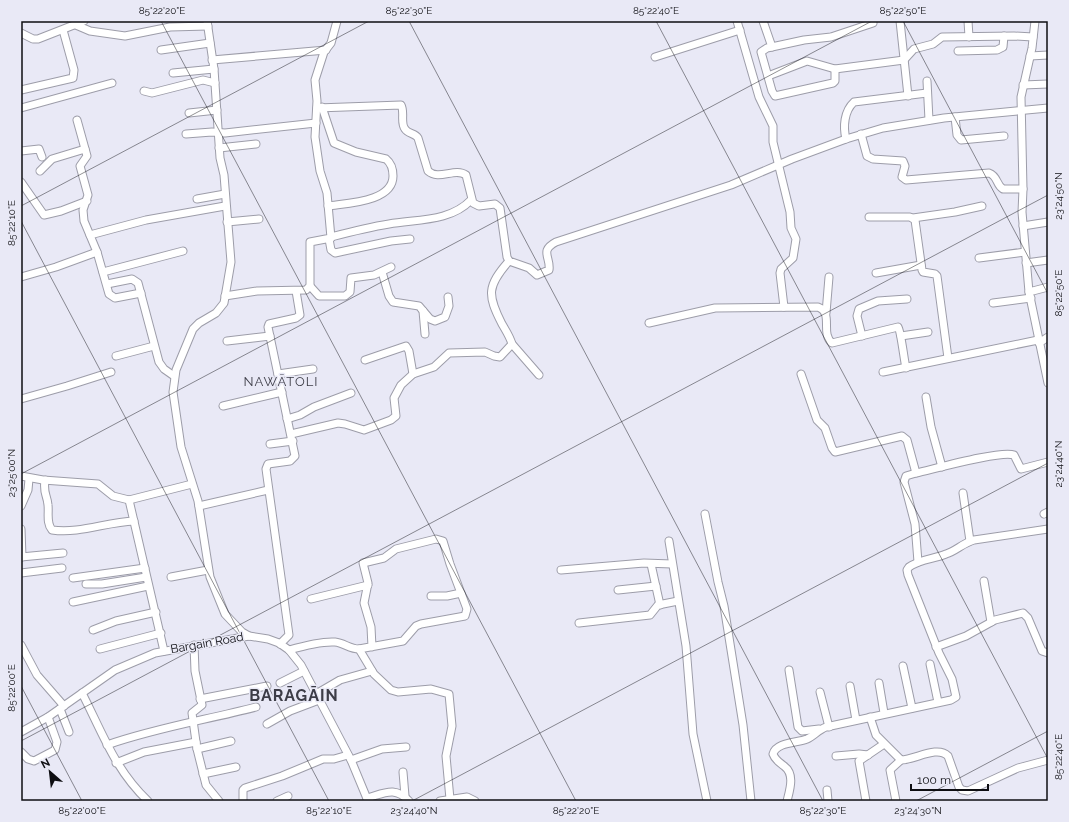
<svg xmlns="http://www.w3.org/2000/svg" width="1069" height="822" viewBox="0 0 1069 822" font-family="Raleway,sans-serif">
	<rect width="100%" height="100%" fill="#e9e9f6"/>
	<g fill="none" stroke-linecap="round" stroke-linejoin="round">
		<!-- minor casing -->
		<g stroke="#9d9da9" stroke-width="9">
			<g id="minor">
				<polyline points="207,21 214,69 220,158 224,175 231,262 224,303 216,313 199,323 193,329 176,370 173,392 181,447 198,501 210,577 225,614 242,632 249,636"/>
				<polyline points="737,21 759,97 773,126 773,142 790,212 791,228 796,239 793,258 781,269 780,273 784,307"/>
				<polyline points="763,21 772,47"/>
				<polyline points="900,21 908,96"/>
				<polyline points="968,21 969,37"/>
				<polyline points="1035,21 1032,48 1021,97 1023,189 1022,212 1029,292 1048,383"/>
				<polyline points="76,25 90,31 125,36 170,27 208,26"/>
				<polyline points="21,33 33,39 38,39 84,21"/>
				<polyline points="161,50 210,43"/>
				<polyline points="958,51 997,50 1003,47 1004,36"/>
				<polyline points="1030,56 1048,55"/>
				<polyline points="655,57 740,30"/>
				<polyline points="212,60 326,50"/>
				<polyline points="835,69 835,81 833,83 775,96 772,91 761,52 767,48 804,40 831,37 873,23"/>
				<polyline points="173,73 214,69"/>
				<polyline points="768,76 807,61 835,69 904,60 914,49 933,44 942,37 1014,36 1033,37"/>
				<polyline points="927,81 929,120"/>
				<polyline points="1023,85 1048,84"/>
				<polyline points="21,90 73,78 74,70 63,30"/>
				<polyline points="144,91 152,93 203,80 215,83"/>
				<path d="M322 107 334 143 356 152 386 159C391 163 393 169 393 176 393 202 347 203 328 206"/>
				<polyline points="21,108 112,83"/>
				<path d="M317 108 401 105C405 112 400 123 405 129 408 134 415 133 418 138L428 171C439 181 455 167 466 175L473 203 479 206 495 204 500 208 507 257 509 261 529 268 537 275 549 270C551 257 539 251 556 242L731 185 792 159 846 139 883 128 944 118 1048 108"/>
				<polyline points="189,113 217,110"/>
				<polyline points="955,117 957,135 961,140 1004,136"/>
				<polyline points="77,120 87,156 80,166 88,195 83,210 84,221 97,252 109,294 115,298 141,293"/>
				<polyline points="186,134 212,132 225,133 316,123"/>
				<path d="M861 134 867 156 873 159 903 161 905 166 902 177 906 180 989 173C998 176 996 185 1003 189H1023"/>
				<path d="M846 139C843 127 844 111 854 102L927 93"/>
				<polyline points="219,148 256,144"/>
				<polyline points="21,151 39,149 42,157"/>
				<polyline points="40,171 52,159 85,149"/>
				<polyline points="21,182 44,215 61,211 87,201"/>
				<polyline points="197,199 225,194"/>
				<polyline points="869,217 910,217 915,220 922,270 923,272 935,274 937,276 948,358"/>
				<polyline points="913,218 955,212 982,206"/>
				<polyline points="227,222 259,219"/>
				<polyline points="1023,226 1048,222"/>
				<polyline points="90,235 146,220 225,206"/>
				<path d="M331 237C350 232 370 227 389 224 417 219 450 222 471 200"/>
				<polyline points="329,239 331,250 335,253 391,241 410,239"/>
				<polyline points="979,258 1025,252"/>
				<polyline points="1026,263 1048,260"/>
				<polyline points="103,272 183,251"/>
				<polyline points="382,272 389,296 393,302 419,306 430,319 435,321 445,317 449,306 448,297"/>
				<polyline points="876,273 921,265"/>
				<polyline points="21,277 56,267 97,252"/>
				<polyline points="107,284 132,279 138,283 159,362 164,369 174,376"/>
				<polyline points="310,286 319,296 345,296 350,292 351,278 374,275 391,267"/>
				<polyline points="1029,292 1048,287"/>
				<polyline points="225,296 257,291 306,290 310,286 310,242 331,238 327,193 320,171 315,137 317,101 315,80 324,52 331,43 337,21"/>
				<polyline points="993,303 1031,298"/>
				<polyline points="423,311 425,334"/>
				<polyline points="826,313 829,277"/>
				<path d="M649 323 715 308 818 307C834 313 820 333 832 343L898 327C901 331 904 360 906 368"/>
				<polyline points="862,336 857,316 859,309 878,301 907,299"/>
				<polyline points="901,336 928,332"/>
				<polyline points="227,341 270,336"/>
				<polyline points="1039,343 1048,337"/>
				<polyline points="512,344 539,375"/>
				<polyline points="116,356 154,346"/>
				<polyline points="365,360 406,346 409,351 413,374"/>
				<polyline points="883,372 1038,340"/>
				<polyline points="278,374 313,369"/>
				<path d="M801 374 817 420 825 428 832 448 835 452 902 436 907 440 916 473C934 469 1001 450 1014 455L1021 469 1048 462"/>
				<polyline points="926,397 931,427 942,467"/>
				<polyline points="21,399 67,386 111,372"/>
				<polyline points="223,406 282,392"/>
				<polyline points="287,419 300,415 314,407 351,393"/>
				<path d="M291 434 338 423 345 424 364 430 391 420 396 416 394 398 401 385 413 374 434 367 449 353 485 352 494 356 500 357 512 344C510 337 506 331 502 324 487 295 487 286 509 261"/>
				<polyline points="270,444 293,441"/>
				<polyline points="916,473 906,476 904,482 915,524 918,562"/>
				<polyline points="21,476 43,480 98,484 113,496 129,500 192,484"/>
				<path d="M45 480C43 494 47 494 48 505 49 513 46 523 52 530 80 534 106 522 134 521"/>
				<polyline points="963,493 970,541"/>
				<polyline points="129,500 164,651"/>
				<polyline points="21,506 28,490 29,479"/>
				<polyline points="199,506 268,490"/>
				<polyline points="705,514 718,582 724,606 743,725 751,801"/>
				<polyline points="1044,514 1048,512"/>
				<polyline points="21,529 22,557"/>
				<polyline points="669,541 686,646 693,734 707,801"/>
				<polyline points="21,557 63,553"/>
				<polyline points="651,564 660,605"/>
				<polyline points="561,570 644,563 672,564"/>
				<polyline points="21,573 62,568"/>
				<polyline points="171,577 208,570"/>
				<polyline points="73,578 145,568"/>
				<polyline points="984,581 991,622"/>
				<polyline points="86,584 102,584 146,577"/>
				<polyline points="618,590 656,586"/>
				<polyline points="431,596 447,596 461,593"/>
				<polyline points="311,599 368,585"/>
				<polyline points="73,602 148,586"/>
				<polyline points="579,623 650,615 658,605 678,601"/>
				<polyline points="93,630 116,621 156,612"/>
				<polyline points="280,644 289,635 266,469 268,464 290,461 295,456 268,327 269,324 296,318 300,315 296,291"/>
				<polyline points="21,645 37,675 64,706"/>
				<polyline points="194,645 195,671 202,705 192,713 197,749 206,785 219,801"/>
				<polyline points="936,647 966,636 995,620 1023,613 1028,618 1042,651 1048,653"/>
				<polyline points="100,649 161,633"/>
				<polyline points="359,649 374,674 391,690 398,692 431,689 449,694 452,726 446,756 450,799"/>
				<path d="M289 650C303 646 321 641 335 642 344 643 350 649 359 649L403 641 416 626 421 624 465 616 467 609 450 564 443 541 436 539 396 549 384 558 363 563 368 583 364 603 371 627 372 647"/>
				<polyline points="930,664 938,702"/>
				<polyline points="903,666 912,708"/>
				<polyline points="789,670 798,727 802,731 819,729"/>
				<polyline points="280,683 304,671"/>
				<polyline points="879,683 884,713"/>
				<polyline points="850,686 856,720"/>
				<polyline points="820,692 829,727"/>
				<path d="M82 693C102 732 115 770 148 801"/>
				<polyline points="316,694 340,680 372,671"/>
				<polyline points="200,699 267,686"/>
				<polyline points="60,709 69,732"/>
				<path d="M870 717 876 735 901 760C915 760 937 745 948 756L959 787 962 790 968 791 1018 768 1048 760"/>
				<polyline points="267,724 290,711 319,700"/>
				<polyline points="21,732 48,717 115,670 155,653 249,636 268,639 279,643 289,650 301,665 351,760 368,801"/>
				<path d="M107 745C155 728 206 720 256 707"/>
				<polyline points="197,749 231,741"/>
				<polyline points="21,752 28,759 34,761 55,750 57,742 48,717"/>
				<polyline points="836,756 859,754 868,755"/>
				<polyline points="351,760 382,749 406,747"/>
				<polyline points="116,763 144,752 196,742"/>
				<polyline points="403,772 405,796"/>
				<polyline points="203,774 236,767"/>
				<polyline points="827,790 828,801"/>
				<path d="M367 798C385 793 395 786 409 801"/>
				<polyline points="243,801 243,790 245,788 282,776 323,759 334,759 348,755"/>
				<polyline points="277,801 288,796"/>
				<polyline points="440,801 467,797 475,801"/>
				<path d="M787 801C790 789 795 774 784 766 779 762 775 760 773 754 776 742 797 743 807 739 814 736 818 730 826 727L951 700 956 697 952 679 939 653 908 575 907 570 909 567C920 559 934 559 946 554 956 551 963 543 974 540L1048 529"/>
				<polyline points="866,801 859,761 884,744"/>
				<polyline points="896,801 890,770 901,760"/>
			</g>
		</g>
		<!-- minor -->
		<use href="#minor" stroke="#fff" stroke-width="7"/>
	</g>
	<!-- ticks -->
	<path fill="none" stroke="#0e0e12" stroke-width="1" stroke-opacity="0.45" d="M161 21 576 801M409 21 823 801M656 21 1048 759M903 21 1048 294M21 206 369 21M21 221 329 801M21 474 872 21M21 686 82 801M21 741 1048 195M412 801 1048 463M916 801 1048 731"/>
	<g text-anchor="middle" stroke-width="3" stroke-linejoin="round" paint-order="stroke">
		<!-- street labels -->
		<g font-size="12" fill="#0e0e12" stroke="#e9e9f6">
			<text transform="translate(207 643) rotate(-10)" y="4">Bargain Road</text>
		</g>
		<!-- neighbourhood labels -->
		<g font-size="13" letter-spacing="1" fill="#3d3d47" stroke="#e9e9f6">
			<text x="281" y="386">NAWĀTOLI</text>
		</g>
		<!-- district labels -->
		<g font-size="16" font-weight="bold" letter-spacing="1" fill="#3d3d47" stroke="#e9e9f6">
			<text x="294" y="701">BARĀGĀIN</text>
		</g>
	</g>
	<!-- border -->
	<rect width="1069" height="822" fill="none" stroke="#e9e9f6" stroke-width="44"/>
	<!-- north arrow -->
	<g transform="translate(50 772) rotate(332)" stroke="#e9e9f6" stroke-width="3" paint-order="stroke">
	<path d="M0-3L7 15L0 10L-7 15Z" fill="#0e0e12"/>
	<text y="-6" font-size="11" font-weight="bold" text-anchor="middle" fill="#0e0e12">N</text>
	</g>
	<!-- scale -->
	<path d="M911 784v6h77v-6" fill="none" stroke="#0e0e12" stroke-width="2"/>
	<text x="917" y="784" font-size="12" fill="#0e0e12" stroke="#e9e9f6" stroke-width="3" paint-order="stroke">100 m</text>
	<rect x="22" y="22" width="1025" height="778" fill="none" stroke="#0e0e12" stroke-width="1.5"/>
	<g font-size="10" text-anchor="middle" fill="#0e0e12">
		<text x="162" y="14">85°22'20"E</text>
		<text x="409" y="14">85°22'30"E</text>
		<text x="656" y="14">85°22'40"E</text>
		<text x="903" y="14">85°22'50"E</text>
		<text transform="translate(1058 196) rotate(-90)" y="4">23°24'50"N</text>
		<text transform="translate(11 223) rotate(-90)" y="4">85°22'10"E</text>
		<text transform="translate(1058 293) rotate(-90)" y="4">85°22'50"E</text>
		<text transform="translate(1058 464) rotate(-90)" y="4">23°24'40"N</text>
		<text transform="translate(11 473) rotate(-90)" y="4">23°25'00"N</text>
		<text transform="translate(11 688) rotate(-90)" y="4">85°22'00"E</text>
		<text transform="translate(1058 757) rotate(-90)" y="4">85°22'40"E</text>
		<text x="82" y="814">85°22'00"E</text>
		<text x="329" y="814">85°22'10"E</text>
		<text x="414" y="814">23°24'40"N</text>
		<text x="576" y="814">85°22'20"E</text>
		<text x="823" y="814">85°22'30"E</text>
		<text x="918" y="814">23°24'30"N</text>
	</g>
</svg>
